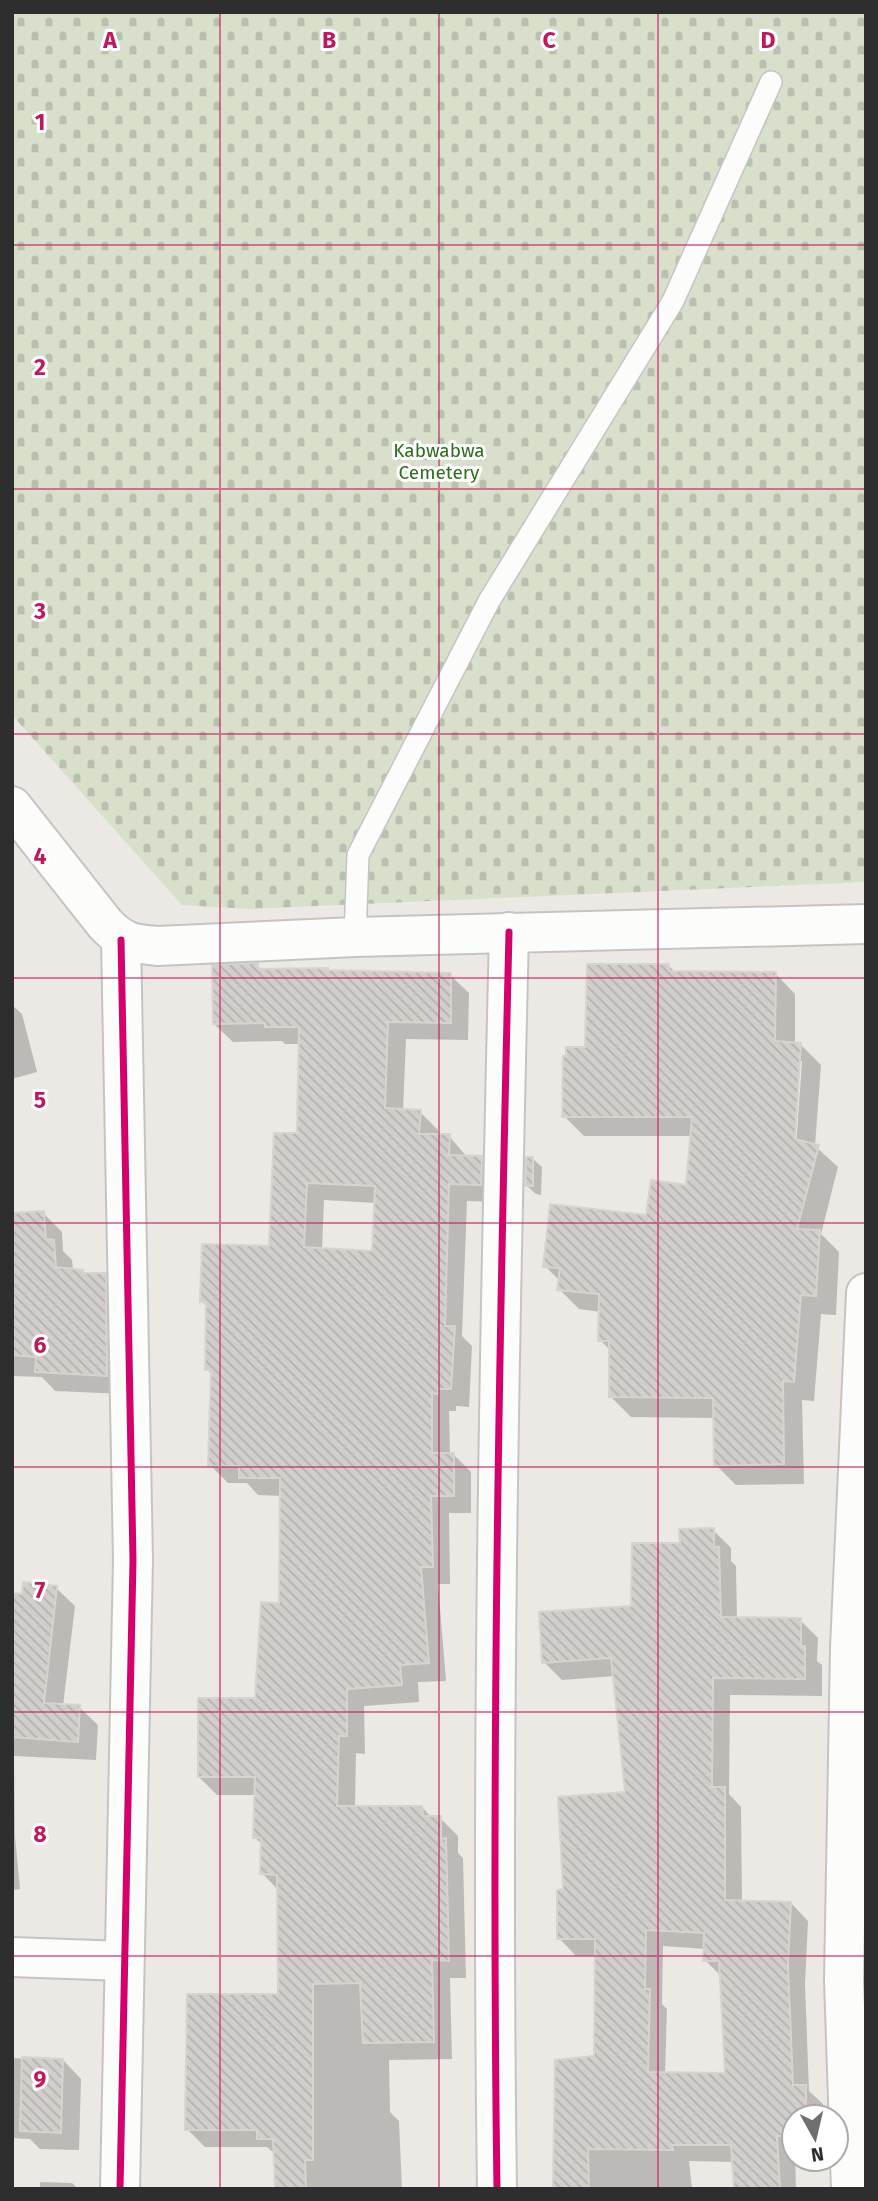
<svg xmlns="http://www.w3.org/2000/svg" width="878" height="2201" viewBox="0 0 878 2201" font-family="'Fira Sans',sans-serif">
	<defs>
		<pattern id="cemetery-stones" width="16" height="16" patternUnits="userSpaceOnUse" patternTransform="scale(1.75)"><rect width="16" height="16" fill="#d8e0cc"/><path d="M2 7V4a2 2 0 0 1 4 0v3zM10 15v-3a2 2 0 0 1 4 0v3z" fill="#bac0b0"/></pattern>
		<pattern id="building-back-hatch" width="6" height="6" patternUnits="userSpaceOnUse" patternTransform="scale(1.75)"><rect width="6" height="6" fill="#d1cecb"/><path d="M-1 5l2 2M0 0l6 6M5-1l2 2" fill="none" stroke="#b4b1af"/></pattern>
	</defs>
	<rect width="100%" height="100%" fill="#ece8e4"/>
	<!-- cemetery -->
	<polygon fill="url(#cemetery-stones)" points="12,12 866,12 866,882 249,909 182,905 12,715"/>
	<!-- shadow -->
	<g fill="#0003" fill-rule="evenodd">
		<path d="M257 965 262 970 450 975 469 993 468 1040 406 1039 403 1111 420 1112 438 1130V1136H449L467 1157H481L500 1175 499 1202 467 1201 462 1336 472 1346 469 1407 456 1406V1411H449L450 1454H453L471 1472V1513H449L450 1584H438L446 1681 418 1682 419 1702 364 1706 365 1754 356 1753 355 1808 422 1807 432 1818H440L458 1836V1853L463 1858 466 1978H450L452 2059 389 2060 390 2112 399 2121 402 2189H277L276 2155 267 2147H205L187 2129 280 1996 279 1891 262 1873 263 1845 254 1837 256 1795H217L199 1777 257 1700 281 1605 282 1496 258 1495 247 1483H228L210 1465 212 1375 207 1369V1307L202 1301 270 1248 298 1134 300 1044H285L282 1041 233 1042 214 1024ZM324 1200 376 1203 374 1253 322 1250Z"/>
		<path d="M669 966 676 973H775L795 994V1044L801 1045 821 1065 815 1146 838 1167 821 1234 839 1252 836 1315 821 1314 814 1401 802 1400 804 1484 736 1485 716 1465 715 1418 631 1417 610 1396 611 1351 600 1340 601 1312 579 1309 559 1289 560 1281 545 1266 648 1217 688 1187 692 1136H584L564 1116 587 1049ZM798 1061H802L796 1148H793Z"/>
		<polygon points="12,1005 22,1014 37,1072 12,1079"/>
		<polygon points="533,1159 542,1167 541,1195 536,1194 527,1186"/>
		<polygon points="43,1213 62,1232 63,1251 72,1260 73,1270 83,1271 86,1275 105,1275 124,1294 125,1394 55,1391 42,1377 12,1376 12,1214"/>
		<path d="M713 1530 731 1548V1561L736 1566 737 1619 800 1620 818 1638 817 1661 822 1665V1696L730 1695 729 1794 741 1807 742 1902 791 1903 808 1921 805 1984 809 2091 823 2104V2117H794L796 2189H736L734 2162 689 2161 692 2189H555L596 2058 597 1956H576L559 1938 565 1891 627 1794 615 1676 562 1680 544 1662 633 1608 681 1544ZM663 1946 706 1949 705 1960 722 1977 727 2075 665 2074 667 2009 662 2004Z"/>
		<polygon points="56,1588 75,1606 63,1706 79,1707 98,1725 96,1760 14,1756 15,1836 20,1889 12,1890 12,1595 23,1596"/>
		<polygon points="12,2058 63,2060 81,2079 79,2150 40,2149 30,2139 12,2138"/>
		<polygon points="40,2182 72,2183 78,2189 40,2189"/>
	</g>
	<!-- building -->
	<g fill="url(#building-back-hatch)" stroke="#d7d4d0" stroke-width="2" fill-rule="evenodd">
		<path d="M258 963V969L328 968V970L451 973V1023L388 1022 385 1108 421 1110 419 1134H450L449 1155 482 1156 481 1185 449 1184 445 1326H455L451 1389H438V1394L432 1393V1453H454V1496H431L433 1567H421L429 1663 400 1665 402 1685 347 1689V1736H339L337 1806H422L423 1816H441V1839L446 1838 449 1961 432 1960 434 2042 363 2043 360 1983 313 1984V2160H305L306 2189H275L273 2139H257V2130H185L187 1994H278L277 1875 260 1874 261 1838H253L255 1777H198V1698H255L261 1602 279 1603 280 1478H239V1466H208L211 1370H205L206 1302H200L202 1244 269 1246 274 1133H297L299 1027H265V1023L213 1024 212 965ZM307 1183 375 1186 372 1251 304 1247Z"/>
		<polygon points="587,964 669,964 669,971 776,972 775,1041 801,1043 795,1139 819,1145 797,1229 820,1230 816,1296 801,1295 794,1382 783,1381 784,1464 714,1466 713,1398 609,1397 609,1341 598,1341 599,1294 557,1290 560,1268 543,1267 550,1204 646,1215 651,1180 686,1185 692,1117 562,1117 563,1056 566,1056 566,1047 585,1047"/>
		<polygon points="526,1157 533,1157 533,1186 525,1186"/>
		<polygon points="44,1211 46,1239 54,1240 56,1267 83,1270 83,1273 106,1273 107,1376 35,1372 36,1357 12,1355 12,1213"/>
		<path d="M714 1528V1547H719L721 1617 801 1618V1646H805V1679L713 1678 712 1787H725V1900L791 1902 788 1966 793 2085H806V2117H794V2136H777L780 2189H734L731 2145H672L673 2150 588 2149 589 2189H553L555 2060 594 2056 595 1939H557V1890L563 1889 558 1797 625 1792 611 1658 542 1663 539 1612 631 1606 632 1543H680L679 1529ZM646 1930 704 1933 703 1961H719L725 2073 648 2072 650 1989H645Z"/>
		<polygon points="23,1582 57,1586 44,1703 80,1705 78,1742 12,1737 12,1593 22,1594"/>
		<polygon points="22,2057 63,2059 61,2133 20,2131"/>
	</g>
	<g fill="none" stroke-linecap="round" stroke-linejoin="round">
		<!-- service casing -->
		<g stroke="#c5c4c5" stroke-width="24">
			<polyline id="service" points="355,937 358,855 489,601 673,301 771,82"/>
		</g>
		<!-- minor casing -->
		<g stroke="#c5c4c5" stroke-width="42">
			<g id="minor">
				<path d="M12 806 106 925C124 943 133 944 158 946L355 937 866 924"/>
				<polyline points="12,1957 124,1961"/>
				<polyline points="120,2189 133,1560 121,940"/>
				<path d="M497 2189C491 1770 499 1351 509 932"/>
				<polyline points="851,2189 844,1980 850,1648 866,1293"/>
			</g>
		</g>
		<!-- service -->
		<use href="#service" stroke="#fcfcfb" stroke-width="21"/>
		<!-- minor -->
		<use href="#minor" stroke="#fcfcfb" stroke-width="38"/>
		<!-- cycleway casing -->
		<g stroke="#fff" stroke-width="11">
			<g id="cycleway">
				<polyline points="120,2189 133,1560 121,940"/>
				<path d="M497 2189C491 1770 499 1351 509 932"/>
			</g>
		</g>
		<!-- cycleway -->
		<use href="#cycleway" stroke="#d6006c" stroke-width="7"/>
	</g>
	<!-- grid -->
	<path fill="none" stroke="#c2185b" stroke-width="2" stroke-opacity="0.55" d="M220 12V2189M439 12V2189M658 12V2189M12 245H866M12 489H866M12 734H866M12 978H866M12 1223H866M12 1467H866M12 1712H866M12 1956H866"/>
	<g text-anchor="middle" stroke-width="6" stroke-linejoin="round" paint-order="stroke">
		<!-- park labels -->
		<g font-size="19" fill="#2c6e1b" stroke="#fff">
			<text x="439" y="457">Kabwabwa<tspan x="439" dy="22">Cemetery</tspan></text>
		</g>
	</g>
	<g font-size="23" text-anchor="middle" font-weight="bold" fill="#c2185b" stroke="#fff" stroke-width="6" stroke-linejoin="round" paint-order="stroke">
		<text x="110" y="48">A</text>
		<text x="329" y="48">B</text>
		<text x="549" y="48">C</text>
		<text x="768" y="48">D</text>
		<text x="40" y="130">1</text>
		<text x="40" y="375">2</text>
		<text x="40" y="619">3</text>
		<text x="40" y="864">4</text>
		<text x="40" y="1108">5</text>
		<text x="40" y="1353">6</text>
		<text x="40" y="1598">7</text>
		<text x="40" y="1842">8</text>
		<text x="40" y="2087">9</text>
	</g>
	<!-- border -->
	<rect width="878" height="2201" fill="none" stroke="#2e2e2e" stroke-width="28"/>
	<!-- north arrow -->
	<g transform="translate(815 2138) rotate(172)"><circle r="33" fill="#ffffff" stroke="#ababab" stroke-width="2"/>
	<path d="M0-5L12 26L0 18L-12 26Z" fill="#706f6e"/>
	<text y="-10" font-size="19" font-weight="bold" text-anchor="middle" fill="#2e2e2e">N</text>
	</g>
</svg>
